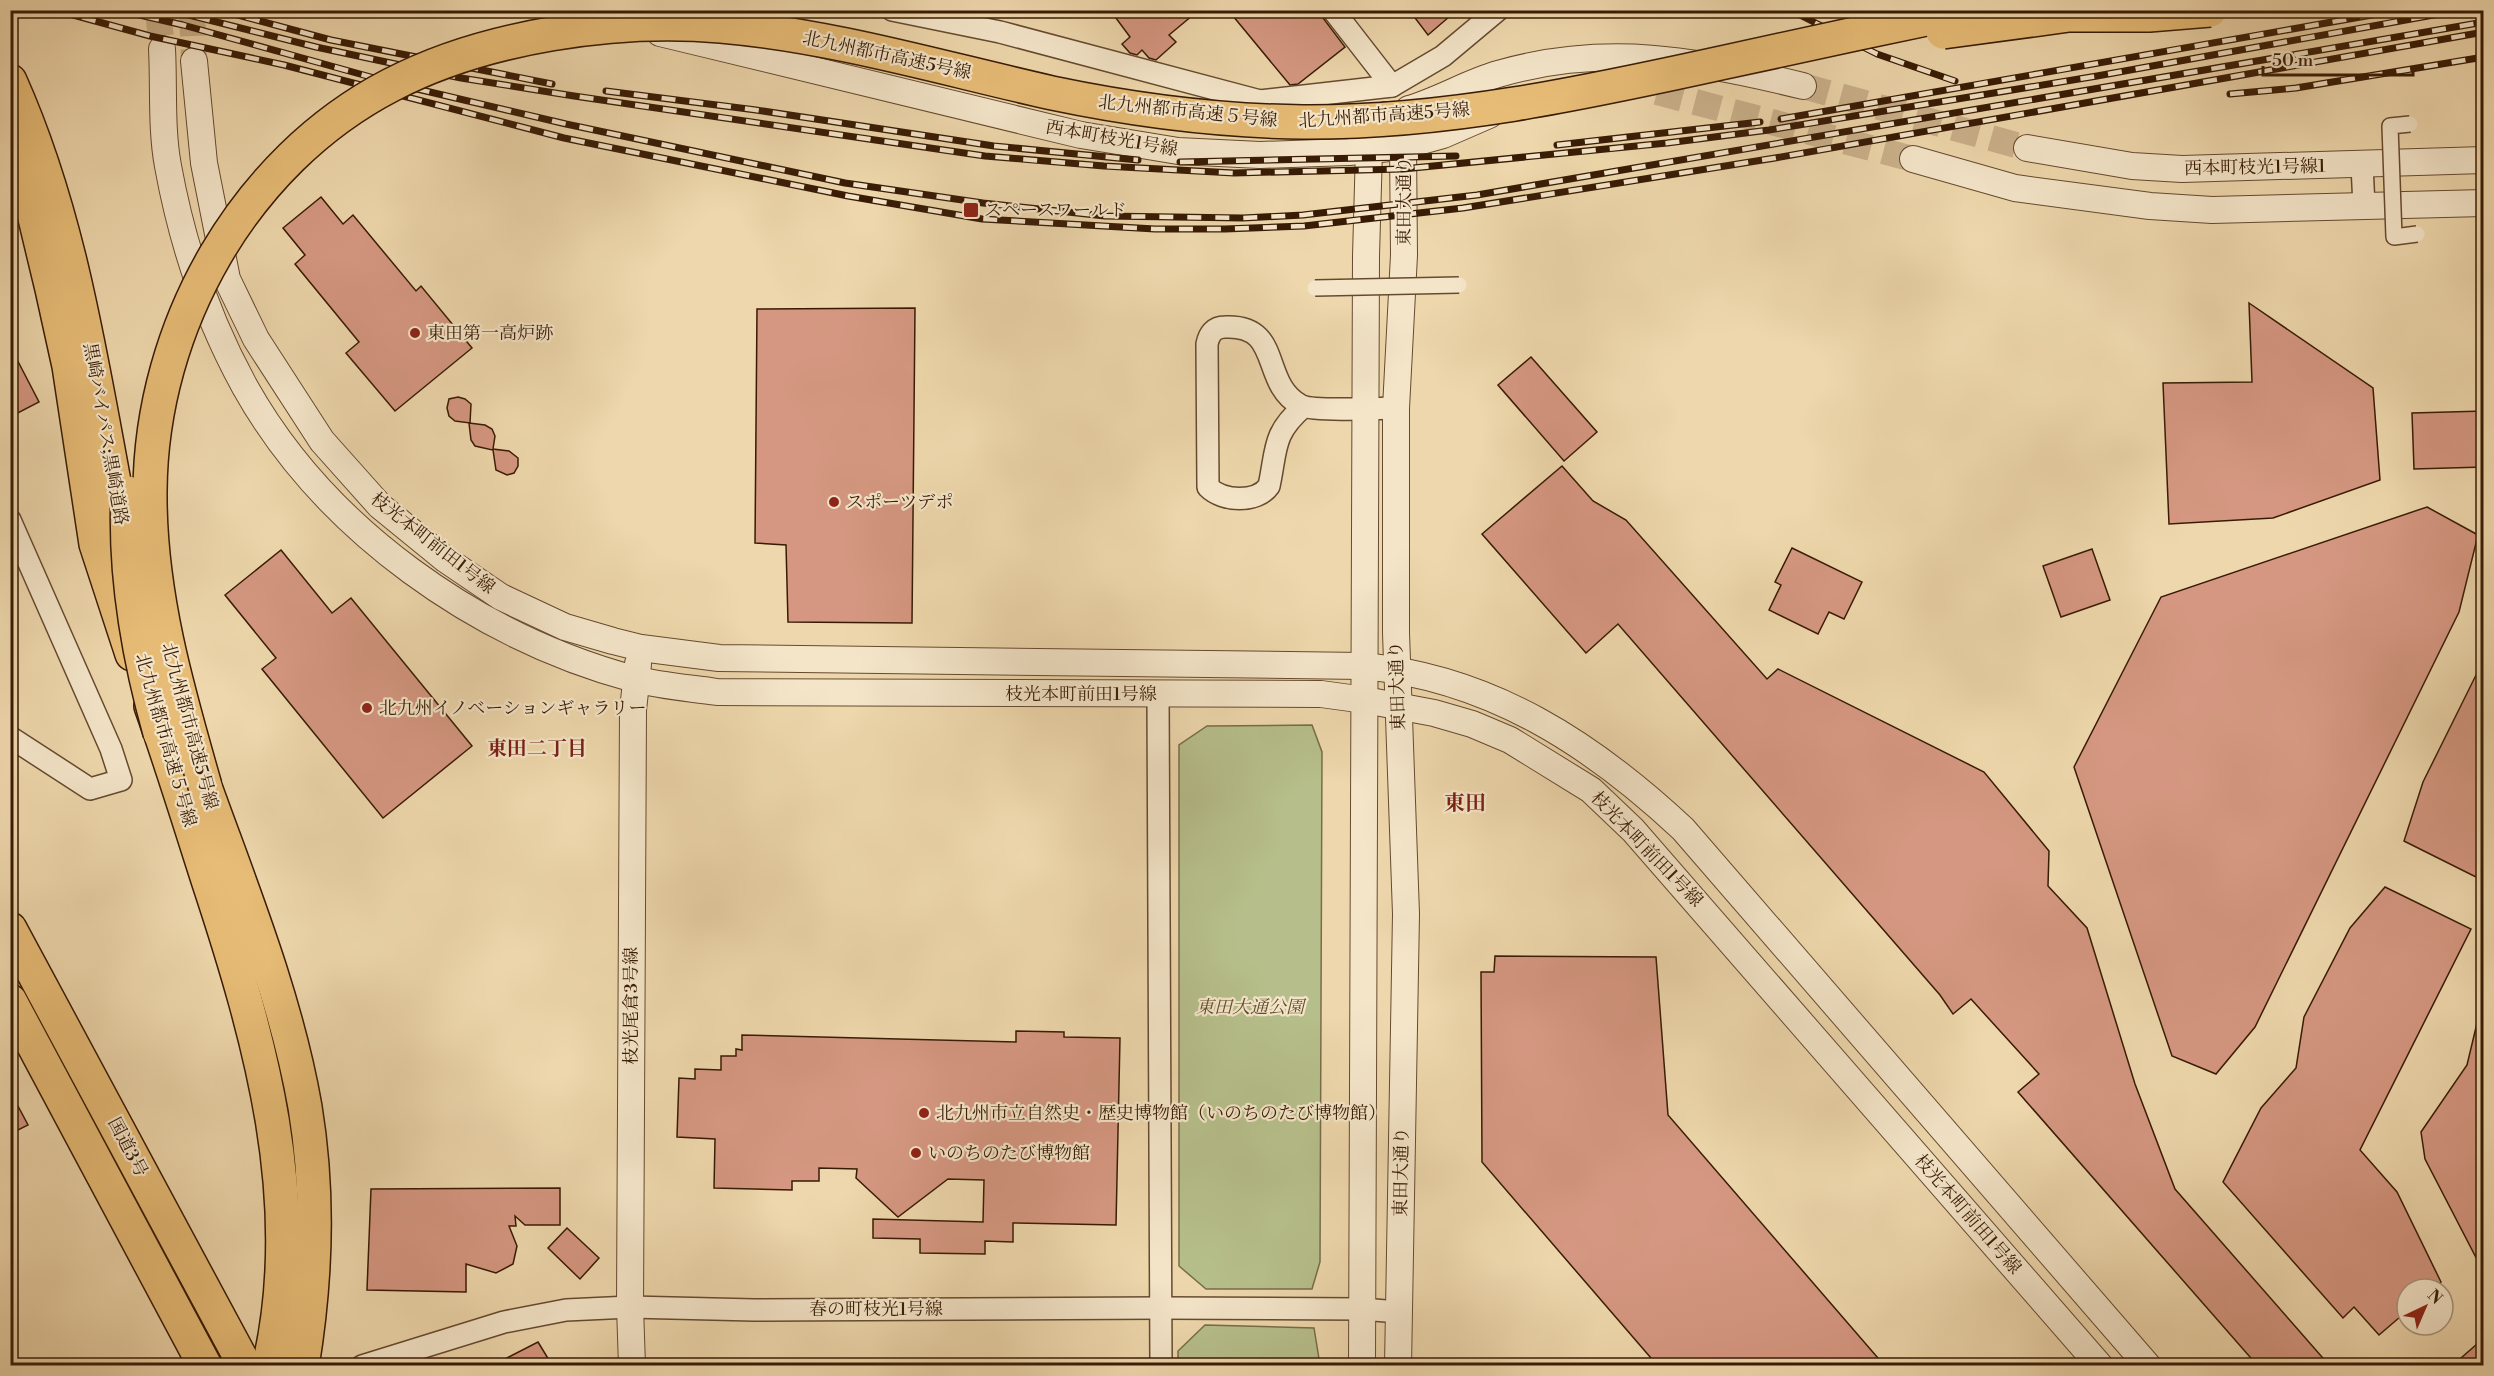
<svg xmlns="http://www.w3.org/2000/svg" width="2494" height="1376" viewBox="0 0 2494 1376" font-family="'Libre Bodoni','Noto Serif JP',serif">
	<rect width="100%" height="100%" fill="#eed7ac"/>
	<filter id="stains"><feTurbulence type="fractalNoise" baseFrequency=".00333" numOctaves="4"/><feColorMatrix values="0 0 0 0 .2 0 0 0 0 .09 0 0 0 0 .02 0 0 0 .5 -.17"/></filter>
	<radialGradient id="worn" r=".72"><stop offset=".6" stop-color="#630" stop-opacity="0"/><stop offset="1" stop-color="#630" stop-opacity=".3"/></radialGradient>
	<!-- green -->
	<g fill="#b6bf8b" stroke="#776d48" stroke-width="1.5">
		<polygon points="1312,725 1322,752 1320,1262 1312,1289 1206,1289 1179,1266 1179,745 1207,726"/>
		<polygon points="1205,1325 1314,1328 1320,1365 1178,1365 1178,1351"/>
	</g>
	<!-- building -->
	<g fill="#d59781" stroke="#381b05" stroke-width="1.5">
		<polygon points="1110,10 1199,10 1169,35 1176,42 1156,60 1149,58 1142,50 1137,55 1130,53 1122,44 1130,37"/>
		<polygon points="1228,10 1320,10 1323,18 1345,47 1298,84 1290,85"/>
		<polygon points="1409,10 1457,10 1428,35"/>
		<polygon points="321,197 343,224 353,215 416,291 421,286 472,348 395,411 346,353 359,342 295,264 305,255 283,228"/>
		<polygon points="2249,303 2373,388 2380,480 2273,518 2169,524 2163,383 2252,382"/>
		<polygon points="915,308 912,623 788,622 786,545 755,543 757,309"/>
		<polygon points="10,346 39,402 10,417"/>
		<polygon points="1531,357 1597,432 1564,461 1498,385"/>
		<polygon points="458,397 465,399 471,404 470,423 455,421 449,416 447,408 449,399"/>
		<polygon points="2484,411 2484,467 2414,469 2412,413"/>
		<polygon points="469,423 485,425 492,429 495,436 493,449 509,451 518,458 518,466 514,473 507,475 496,470 493,450 475,446 471,440"/>
		<polygon points="1562,466 1593,501 1626,520 1767,679 1778,669 1984,772 2049,851 2048,886 2087,928 2135,1084 2175,1189 2329,1365 2257,1365 2018,1092 2039,1074 1971,999 1953,1014 1940,995 1618,624 1586,653 1482,534"/>
		<polygon points="2427,507 2478,535 2459,612 2255,1027 2216,1074 2172,1056 2074,767 2161,597"/>
		<polygon points="1792,548 1862,582 1844,619 1829,612 1818,634 1769,610 1781,585 1775,582"/>
		<polygon points="2092,549 2110,600 2061,617 2043,566"/>
		<polygon points="281,550 332,613 351,598 472,746 383,818 262,669 276,658 225,595"/>
		<polygon points="2484,659 2484,881 2404,841 2423,782"/>
		<polygon points="2385,887 2471,929 2360,1150 2397,1192 2441,1282 2433,1289 2407,1289 2407,1311 2379,1335 2354,1307 2343,1318 2223,1182 2261,1108 2296,1068 2304,1017 2350,928"/>
		<polygon points="1495,956 1656,957 1668,1115 1884,1365 1657,1365 1482,1162 1481,972 1494,972"/>
		<polygon points="2477,1023 2484,1024 2484,1144 2481,1148 2484,1273 2425,1159 2421,1132 2467,1065"/>
		<polygon points="1016,1031 1064,1032 1064,1037 1120,1038 1116,1225 1013,1223 1013,1242 985,1241 985,1254 920,1253 920,1239 873,1238 873,1219 983,1222 984,1180 948,1179 898,1217 856,1178 857,1169 819,1168 819,1181 792,1181 792,1190 714,1188 715,1139 677,1137 679,1078 695,1079 695,1069 721,1070 721,1056 736,1056 736,1049 742,1050 742,1035 1016,1042"/>
		<polygon points="10,1091 28,1125 10,1134"/>
		<polygon points="560,1188 560,1225 525,1225 515,1216 516,1226 509,1226 517,1246 513,1264 496,1273 466,1264 466,1292 367,1290 371,1189"/>
		<polygon points="567,1228 599,1258 580,1279 548,1248"/>
		<polygon points="2484,1338 2484,1365 2453,1365"/>
		<polygon points="538,1342 552,1365 493,1365"/>
	</g>
	<g fill="none" stroke-linecap="round" stroke-linejoin="round">
		<!-- tertiary-tunnel -->
		<g stroke="#cab18b" stroke-width="26" stroke-dasharray="26 13" stroke-linecap="butt">
			<polyline points="158,10 162,49"/>
			<polyline points="192,10 194,61"/>
			<polyline points="1803,86 2027,148"/>
			<polyline points="1657,92 1913,159"/>
		</g>
		<!-- minor casing -->
		<g stroke="#664a2f" stroke-width="24">
			<g id="minor">
				<polyline points="892,10 1000,32 1260,101 1392,86 1443,56 1498,10"/>
				<polyline points="1333,10 1392,86"/>
				<polyline points="2362,165 2364,206"/>
				<path d="M1303 407C1272 434 1277 449 1269 486 1257 503 1223 502 1208 487L1207 344C1209 334 1214 327 1225 327 1283 324 1260 383 1300 405 1312 412 1379 408 1396 408"/>
				<polyline points="10,520 111,749 121,780 90,789 10,737"/>
				<polyline points="1158,694 1161,1366"/>
				<polyline points="362,1366 504,1322 566,1310 630,1307 754,1310 1161,1308 1362,1309 1398,1312"/>
			</g>
		</g>
		<!-- tertiary casing -->
		<g stroke="#664a2f" stroke-width="28">
			<g id="tertiary">
				<polyline points="569,10 613,21"/>
				<polyline points="660,33 1081,135 1178,151 1260,155 1349,152 1400,147 1443,135 1489,115"/>
				<path d="M162 49C164 87 161 129 168 166 182 243 207 318 245 387 325 530 478 637 634 679 661 686 690 688 717 692L1321 694 1365 700 1434 713 1472 724 1510 740 1591 790 1633 830 2100 1366"/>
				<path d="M194 61 204 163 227 279 256 339 322 441 380 506 445 559 501 597 565 627 613 641 641 648 719 658 1363 666C1491 678 1592 744 1683 829L2148 1366"/>
				<path d="M1409 109C1440 100 1467 83 1498 74 1605 43 1698 60 1803 86"/>
				<polyline points="1386,115 1403,146 1404,255 1396,408 1396,633 1406,914 1398,1366"/>
				<polyline points="2027,148 2132,166 2182,169 2484,160"/>
				<polyline points="1913,159 2015,188 2150,206 2212,210 2484,203"/>
				<polyline points="632,1366 630,1307 633,710 638,664"/>
				<polyline points="1362,1366 1366,256 1369,150 1386,115"/>
			</g>
		</g>
		<!-- trunk casing -->
		<g stroke="#381b05" stroke-width="36">
			<g id="trunk">
				<polyline points="10,929 245,1366"/>
				<polyline points="10,1001 205,1366"/>
			</g>
		</g>
		<!-- motorway casing -->
		<g stroke="#381b05" stroke-width="36">
			<g id="motorway">
				<path d="M10 81C74 224 93 377 123 529"/>
				<polyline points="10,144 34,214 52,289 69,366 96,544 132,654"/>
				<path d="M151 706C172 765 190 824 209 883 260 1038 307 1202 269 1366"/>
				<path d="M195 759C235 873 284 987 305 1107 319 1192 316 1281 302 1366"/>
			</g>
		</g>
		<!-- minor -->
		<use href="#minor" stroke="#f4e5c9" stroke-width="21"/>
		<!-- tertiary -->
		<use href="#tertiary" stroke="#f4e5c9" stroke-width="26"/>
		<!-- trunk -->
		<use href="#trunk" stroke="#e7bc76" stroke-width="33"/>
		<!-- motorway -->
		<use href="#motorway" stroke="#e7bc76" stroke-width="33"/>
		<!-- rail casing -->
		<g stroke="#381b05" stroke-width="7">
			<g id="rail">
				<polyline points="55,10 150,36 284,65 564,138 848,196 982,219 1155,229 1225,229 1304,226 1463,208 1775,158 2484,32"/>
				<polyline points="118,10 183,25 396,84 566,124 845,183 983,203 1105,216 1243,218 1303,215 1477,195 2484,22"/>
				<polyline points="169,10 316,47 461,78 574,96 985,156 1104,166 1234,173 1403,169 1667,143 1769,130 2097,76 2461,10"/>
				<polyline points="219,10 331,40 552,84"/>
				<polyline points="1790,10 1877,54 1955,81"/>
				<polyline points="606,91 756,110 994,146 1138,160"/>
				<polyline points="2230,94 2296,88 2484,57"/>
				<polyline points="1781,119 2400,10"/>
				<polyline points="1557,145 1760,122"/>
				<polyline points="1180,162 1456,156"/>
			</g>
		</g>
		<!-- rail -->
		<use href="#rail" stroke="#f4e5c9" stroke-width="4.5" stroke-dasharray="14" stroke-linecap="butt"/>
		<!-- pedestrian-bridge casing -->
		<g stroke="#664a2f" stroke-width="18" stroke-linecap="butt">
			<g id="pedestrian-bridge">
				<polyline points="2410,124 2390,126 2394,237 2417,234"/>
				<polyline points="1315,288 1459,285"/>
			</g>
		</g>
		<!-- motorway-bridge casing -->
		<g stroke="#381b05" stroke-width="36" stroke-linecap="butt">
			<g id="motorway-bridge">
				<polyline points="1943,32 2069,15 2149,15 2210,10"/>
				<path d="M128 493C124 574 138 655 160 733"/>
				<path d="M205 786C177 689 149 592 150 491 151 326 244 161 391 85 485 36 616 17 721 26 834 36 941 68 1052 93 1133 110 1220 121 1303 122 1445 123 1584 93 1721 63 1804 45 1886 27 1969 10"/>
			</g>
		</g>
		<!-- pedestrian-bridge -->
		<use href="#pedestrian-bridge" stroke="#f4e5c9" stroke-width="15"/>
		<!-- motorway-bridge -->
		<use href="#motorway-bridge" stroke="#e7bc76" stroke-width="33"/>
	</g>
	<!-- markers -->
	<g fill="#8f2418" stroke="#f4e5c9" stroke-width="2">
		<rect x="963" y="202" width="16" height="16" rx="3"/>
		<circle cx="415" cy="333" r="6"/>
		<circle cx="834" cy="502" r="6"/>
		<circle cx="367" cy="708" r="6"/>
		<circle cx="924" cy="1113" r="6"/>
		<circle cx="916" cy="1153" r="6"/>
	</g>
	<g text-anchor="middle" stroke-width="4.5" stroke-linejoin="round" paint-order="stroke">
		<!-- street labels -->
		<g font-size="18" fill="#381b05" stroke="#f4e5c9">
			<text transform="translate(887 55) rotate(12)" y="6">北九州都市高速5号線</text>
			<text transform="translate(1188 111) rotate(6)" y="6">北九州都市高速５号線</text>
			<text transform="translate(1384 115) rotate(-4)" y="6">北九州都市高速5号線</text>
			<text transform="translate(1112 138) rotate(10)" y="6">西本町枝光1号線</text>
			<text transform="translate(2255 167) rotate(-1)" y="6">西本町枝光1号線1</text>
			<text transform="translate(1404 201) rotate(-90)" y="6">東田大通り</text>
			<text transform="translate(106 434) rotate(80)" y="6">黒崎バイパス;黒崎道路</text>
			<text transform="translate(433 543) rotate(38)" y="6">枝光本町前田1号線</text>
			<text transform="translate(1397 686) rotate(-92)" y="6">東田大通り</text>
			<text x="1081" y="700">枝光本町前田1号線</text>
			<text transform="translate(190 726) rotate(75)" y="6">北九州都市高速5号線</text>
			<text transform="translate(166 740) rotate(74)" y="6">北九州都市高速５号線</text>
			<text transform="translate(1647 849) rotate(46)" y="6">枝光本町前田1号線</text>
			<text transform="translate(631 1006) rotate(-90)" y="6">枝光尾倉3号線</text>
			<text transform="translate(128 1147) rotate(62)" y="6">国道3号</text>
			<text transform="translate(1401 1172) rotate(-89)" y="6">東田大通り</text>
			<text transform="translate(1968 1214) rotate(49)" y="6">枝光本町前田1号線</text>
			<text x="876" y="1315">春の町枝光1号線</text>
		</g>
		<!-- poi labels -->
		<g font-size="18" fill="#381b05" stroke="#f4e5c9" text-anchor="start">
			<text x="984" y="216">スペースワールド</text>
			<text x="427" y="339">東田第一高炉跡</text>
			<text x="846" y="508">スポーツデポ</text>
			<text x="379" y="714">北九州イノベーションギャラリー</text>
			<text x="936" y="1119">北九州市立自然史・歴史博物館（いのちのたび博物館）</text>
			<text x="928" y="1159">いのちのたび博物館</text>
		</g>
		<!-- park labels -->
		<g font-size="18" font-style="italic" fill="#5e4c2d" stroke="#f4e5c9">
			<text x="1250" y="1013">東田大通公園</text>
		</g>
		<!-- neighbourhood labels -->
		<g font-size="20" font-weight="bold" fill="#7a1f14" stroke="#f4e5c9">
			<text x="537" y="755">東田二丁目</text>
		</g>
		<!-- quarter labels -->
		<g font-size="21" font-weight="bold" fill="#7a1f14" stroke="#f4e5c9">
			<text x="1465" y="810">東田</text>
		</g>
	</g>
	<!-- margin -->
	<rect width="2494" height="1376" fill="none" stroke="#eed7ac" stroke-width="36"/>
	<rect x="12" y="12" width="2470" height="1352" fill="none" stroke="#381b05" stroke-width="3"/>
	<rect x="18" y="18" width="2458" height="1340" fill="none" stroke="#381b05" stroke-width="1.5"/>
	<!-- north arrow -->
	<g transform="translate(2425 1307) rotate(44)"><circle r="28" fill="#f4e5c9" stroke="#a9947b" stroke-width="1.5"/>
	<path d="M0-4.5L10 22L0 15L-10 22Z" fill="#8f2418"/>
	<text y="-9" font-size="16" font-weight="bold" text-anchor="middle" fill="#381b05">N</text>
	</g>
	<!-- scale -->
	<path d="M2263 66v9h150v-9" fill="none" stroke="#381b05" stroke-width="3"/>
	<text x="2272" y="66" font-size="18" fill="#381b05" stroke="#f4e5c9" stroke-width="4.5" paint-order="stroke">50 m</text>
	<rect width="100%" height="100%" filter="url(#stains)"/>
	<rect width="100%" height="100%" fill="url(#worn)"/>
</svg>
